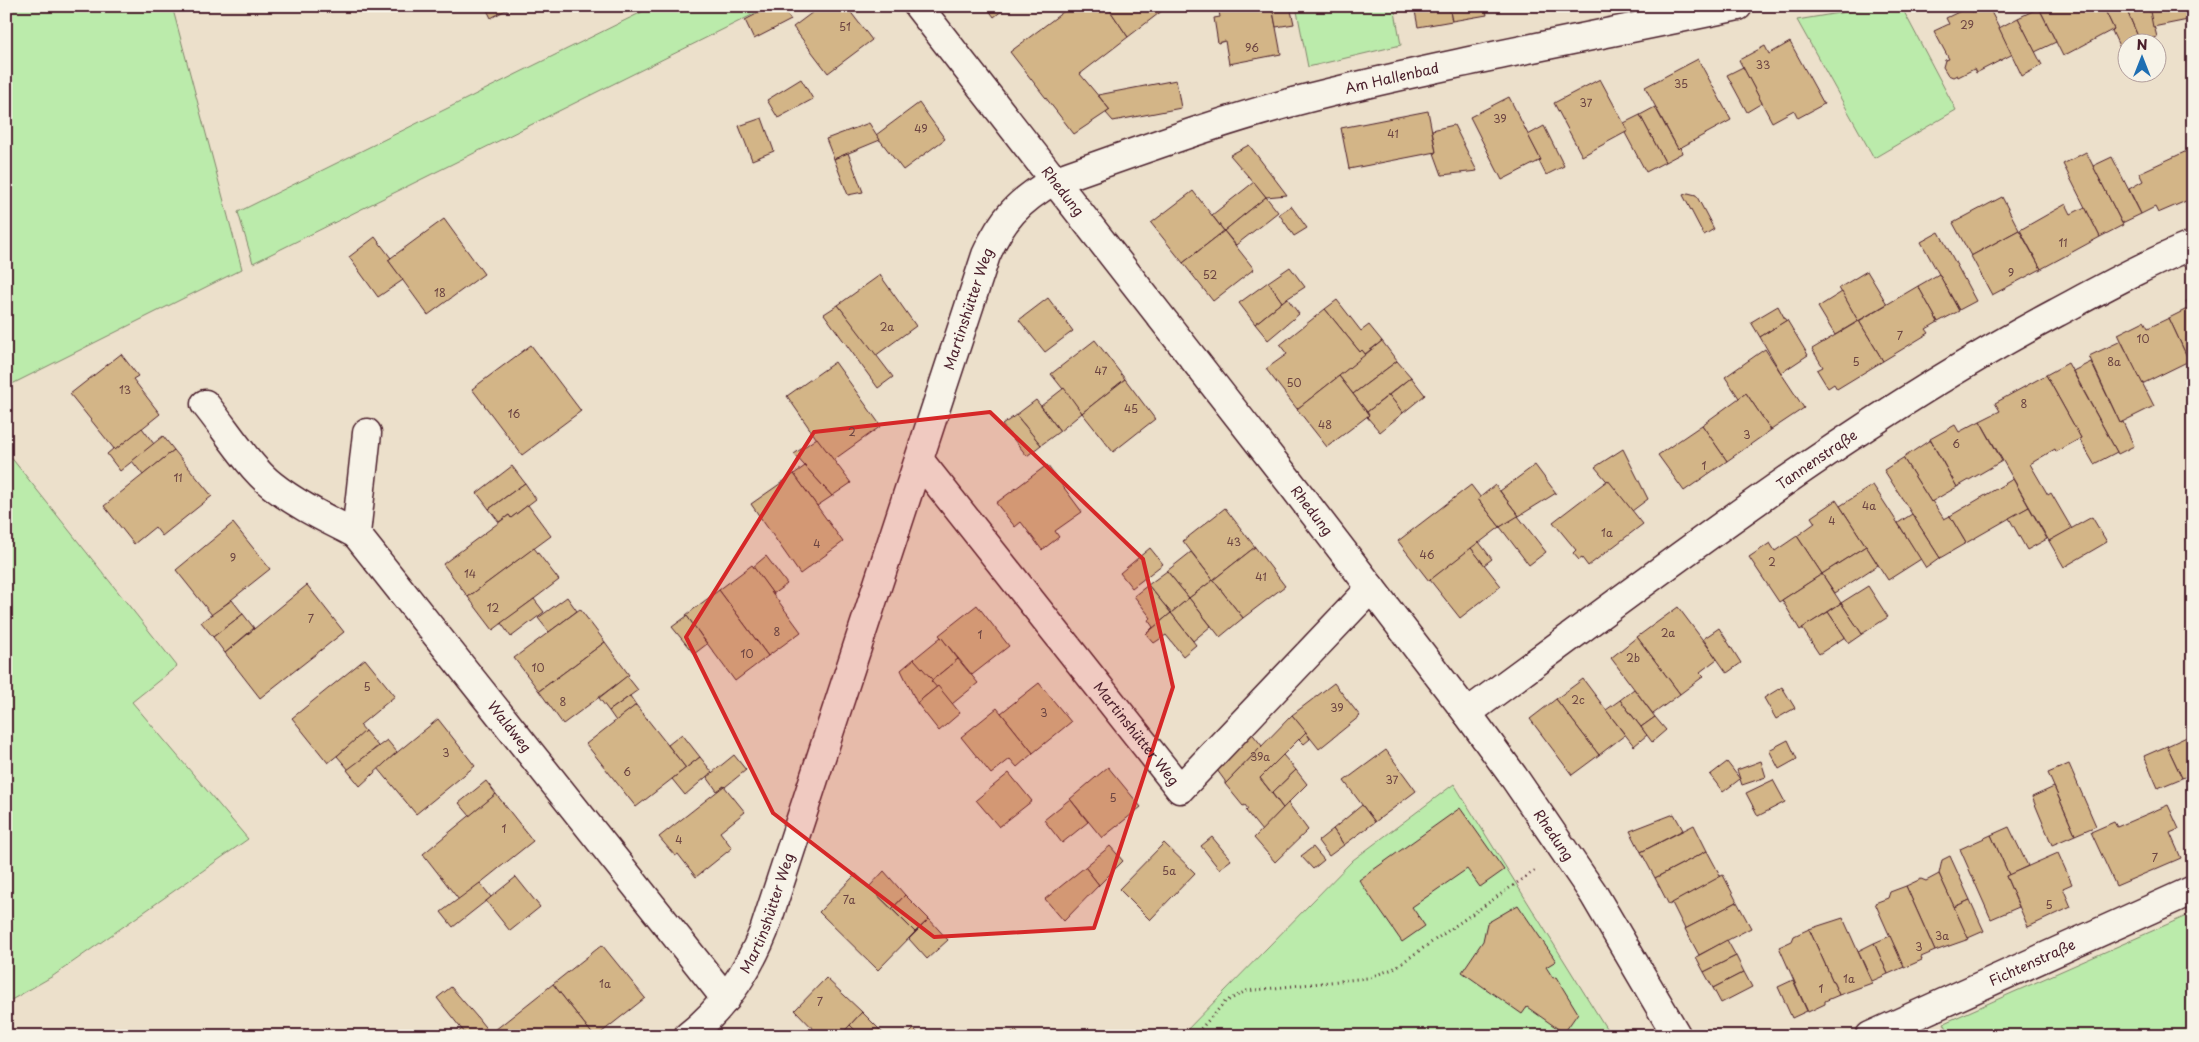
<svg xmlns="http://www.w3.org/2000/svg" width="2199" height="1042" viewBox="0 0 2199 1042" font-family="'Playpen Sans',sans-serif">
	<rect width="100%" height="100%" fill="#ece0cb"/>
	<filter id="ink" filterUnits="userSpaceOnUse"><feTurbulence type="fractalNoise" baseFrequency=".02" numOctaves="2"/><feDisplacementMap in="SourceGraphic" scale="10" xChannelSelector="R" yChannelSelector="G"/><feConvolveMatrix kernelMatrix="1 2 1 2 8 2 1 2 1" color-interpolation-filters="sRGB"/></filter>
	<g filter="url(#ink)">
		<!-- green -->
		<g fill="#bbebab" stroke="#82856b">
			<polygon points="6,6 172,6 242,269 6,387"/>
			<polygon points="654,6 770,6 253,263 238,212"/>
			<polygon points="1296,6 1394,6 1401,45 1308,67"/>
			<polygon points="1881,6 1901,6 1956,110 1874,158 1797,20"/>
			<polygon points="6,451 177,666 132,702 248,839 53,976 6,1003"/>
			<polygon points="1454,784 1611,1036 1181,1036 1353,860"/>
			<polygon points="2193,913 2193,1036 1951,1036 1944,1023"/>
		</g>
		<!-- building -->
		<g fill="#d3b587" stroke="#4a1f2b">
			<polygon points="485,6 513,6 491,18"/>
			<polygon points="772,6 780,6 791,20 754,39 745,20"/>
			<polygon points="821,6 846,6 872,40 828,73 793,27"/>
			<polygon points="986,6 1008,6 994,17"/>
			<polygon points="1071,6 1107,6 1128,37 1080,74 1110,110 1074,134 1010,52"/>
			<polygon points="1107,6 1166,6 1167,7 1128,37"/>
			<polygon points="1218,6 1272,6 1281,54 1229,64 1225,41 1218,43 1214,18 1220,17"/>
			<polygon points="1272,6 1290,6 1294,24 1276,27"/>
			<polygon points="1414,6 1449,6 1452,21 1418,27"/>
			<polygon points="1449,6 1485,6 1487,15 1452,21"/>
			<polygon points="1982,6 1988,6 2013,54 1976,73 1974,69 1958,77 1957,75 1953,77 1948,75 1943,67 1945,60 1949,59 1934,31 1949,24 1946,18 1969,7 1972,12"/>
			<polygon points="2038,6 2103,6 2114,29 2063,56"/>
			<polygon points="2103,6 2125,6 2140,41 2126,42 2126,47 2121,50 2112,31 2114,29"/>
			<polygon points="2125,6 2149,6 2157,37 2140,41"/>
			<polygon points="2149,6 2193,6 2193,19 2153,27"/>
			<polygon points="2039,8 2056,42 2035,52 2018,18"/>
			<polygon points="2018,18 2042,65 2022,76 1999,28"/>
			<polygon points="1790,42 1824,104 1798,118 1794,110 1772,122 1739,60 1765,46 1769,54"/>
			<polygon points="1698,59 1731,120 1678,149 1645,87"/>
			<polygon points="1743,67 1762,103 1747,112 1727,75"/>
			<polygon points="801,79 813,99 778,118 767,100"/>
			<polygon points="1600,79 1628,131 1582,156 1554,103"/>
			<polygon points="1176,80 1181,108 1113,121 1106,113 1110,110 1098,95"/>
			<polygon points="1509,97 1541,160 1502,180 1470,117"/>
			<polygon points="919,103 945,139 903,170 876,135"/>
			<polygon points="1655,107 1678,149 1680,147 1682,153 1665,162 1640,115"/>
			<polygon points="1428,111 1436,152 1349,169 1341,128"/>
			<polygon points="1640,115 1665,162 1646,172 1625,133 1628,131 1624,123"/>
			<polygon points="762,118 774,151 752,160 739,126"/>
			<polygon points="869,123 880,140 834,159 826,139"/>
			<polygon points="1454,125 1477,171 1442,175 1434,153 1436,152 1432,130"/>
			<polygon points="1544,126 1564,166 1546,175 1539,161 1541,160 1528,135"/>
			<polygon points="1249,145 1287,195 1266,197 1230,155"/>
			<polygon points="2189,150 2193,159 2193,198 2158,213 2155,207 2141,214 2129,189 2143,181 2139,173"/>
			<polygon points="2086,152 2123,225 2100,237 2063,164"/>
			<polygon points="848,153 863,192 848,195 834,159"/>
			<polygon points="2112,157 2141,214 2122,223 2093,166"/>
			<polygon points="1254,182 1266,197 1224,231 1212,215"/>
			<polygon points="1193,191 1224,231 1183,263 1151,223"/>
			<polygon points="1688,193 1696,195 1714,229 1704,235 1683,195"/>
			<polygon points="1266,197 1278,212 1236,245 1224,231"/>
			<polygon points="2002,197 2019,230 1971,256 1953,223"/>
			<polygon points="2066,204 2071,214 2085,207 2100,237 2041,269 2020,230"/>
			<polygon points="1291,206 1307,228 1294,236 1279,214"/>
			<polygon points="444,219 484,274 428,315 388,260"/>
			<polygon points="2019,230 2041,269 1992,295 1971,256"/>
			<polygon points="1224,231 1254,269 1213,301 1183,263"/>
			<polygon points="1939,232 1976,301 1959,310 1921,242"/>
			<polygon points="375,237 391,258 388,260 403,280 378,297 349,257"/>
			<polygon points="1290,267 1305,287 1282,302 1268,282"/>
			<polygon points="1867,271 1887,304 1858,321 1839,288"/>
			<polygon points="1939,274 1959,311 1938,322 1918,286"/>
			<polygon points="880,275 916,326 875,356 838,305"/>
			<polygon points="1268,282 1282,302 1255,324 1239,303"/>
			<polygon points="1918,286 1938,322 1926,329 1929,333 1883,361 1859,321"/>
			<polygon points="1842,292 1858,321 1835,335 1818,307"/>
			<polygon points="2193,297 2193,359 2189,361 2169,318 2189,308 2186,301"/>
			<polygon points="1048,298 1073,331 1045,352 1019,320"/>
			<polygon points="1287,298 1299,314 1268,340 1255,324"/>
			<polygon points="1337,300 1361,331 1369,325 1382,341 1365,354 1362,350 1360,352 1325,309"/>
			<polygon points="838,305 893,377 878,388 824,314"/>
			<polygon points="1778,306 1786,321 1760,337 1751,322"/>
			<polygon points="1325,309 1360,352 1362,350 1366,355 1297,409 1266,369 1287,354 1280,345"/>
			<polygon points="2169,318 2189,361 2142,384 2118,334 2144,321 2148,328"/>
			<polygon points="1787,320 1808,355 1781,373 1760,337"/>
			<polygon points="1859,321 1883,361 1837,389 1834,384 1828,388 1817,370 1823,367 1812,349"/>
			<polygon points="1095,340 1125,379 1082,413 1051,374"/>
			<polygon points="1382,341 1397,361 1353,394 1339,376"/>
			<polygon points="2121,341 2154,406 2120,423 2089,356"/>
			<polygon points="531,345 581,411 522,455 472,389"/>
			<polygon points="1765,349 1804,408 1771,430 1746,393 1739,398 1725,377"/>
			<polygon points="121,354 138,376 133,379 160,414 115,450 70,394"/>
			<polygon points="1397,361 1411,377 1367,412 1353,394"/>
			<polygon points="835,362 881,426 832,461 787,396"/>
			<polygon points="2091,362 2120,423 2123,422 2134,446 2118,454 2073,371"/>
			<polygon points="2068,363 2117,452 2094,464 2079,438 2081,438 2046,375"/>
			<polygon points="2046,375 2081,438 2056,452 2055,449 2030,464 2048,495 2051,493 2072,529 2049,541 1980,421 2000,411 1995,403"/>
			<polygon points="1339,376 1369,415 1327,447 1297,409"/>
			<polygon points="1411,377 1425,395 1403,413 1389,395"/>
			<polygon points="1125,379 1155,419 1113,452 1082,413"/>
			<polygon points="1064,388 1082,413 1060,431 1041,406"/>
			<polygon points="1746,393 1771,430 1727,461 1702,425"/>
			<polygon points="1389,395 1403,413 1380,432 1367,417 1369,415 1367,412"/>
			<polygon points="1036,400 1060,431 1041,445 1016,415"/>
			<polygon points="1016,415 1041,445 1027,456 1002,425"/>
			<polygon points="1980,421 2002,461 1957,487 1930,439 1955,425 1959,432"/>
			<polygon points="1702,425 1727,461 1684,491 1658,455"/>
			<polygon points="142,428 154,444 120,471 107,454 114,448 115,450"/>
			<polygon points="163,436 174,450 143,475 132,461"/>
			<polygon points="817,438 851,483 832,496 794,454"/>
			<polygon points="1930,440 1957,487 1931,502 1903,458"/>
			<polygon points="1623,449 1648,499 1632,511 1595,467"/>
			<polygon points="174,450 212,496 162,536 155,527 134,544 104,506"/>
			<polygon points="1903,458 1931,502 1932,501 1944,519 1950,516 1966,543 1940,558 1884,470"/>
			<polygon points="1047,465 1082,512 1055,531 1059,537 1042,550 1021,522 1015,527 996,503"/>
			<polygon points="1535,465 1556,493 1519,516 1500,491"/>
			<polygon points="512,466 525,483 489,509 477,493"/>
			<polygon points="805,466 832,496 817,506 794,474"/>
			<polygon points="794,474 843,542 800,574 751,504"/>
			<polygon points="2013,479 2029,507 1966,543 1950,516"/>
			<polygon points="1608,480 1643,524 1588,566 1582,558 1579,560 1573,553 1576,550 1553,522"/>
			<polygon points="525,483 536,499 511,518 509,515 499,522 489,509"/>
			<polygon points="1471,485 1481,498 1478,499 1500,527 1429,581 1398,541"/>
			<polygon points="1495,485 1519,516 1500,527 1478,499"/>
			<polygon points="1873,485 1921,559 1888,580 1840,506"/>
			<polygon points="1836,500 1866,546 1822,574 1797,536 1815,523 1811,517"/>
			<polygon points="528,505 551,536 468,597 443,564 509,515 511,518"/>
			<polygon points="2029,507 2047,539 2027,550 2009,518"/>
			<polygon points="1225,508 1255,547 1213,580 1183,541"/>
			<polygon points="1912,514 1940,558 1926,568 1898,523"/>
			<polygon points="1518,516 1546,552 1529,565 1500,527"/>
			<polygon points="2092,517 2107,542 2064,567 2049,541"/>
			<polygon points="233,523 270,569 212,615 176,570"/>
			<polygon points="1797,536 1822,574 1779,602 1749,557 1770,543 1775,551"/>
			<polygon points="1479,542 1492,559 1484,565 1471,548"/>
			<polygon points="1866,546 1878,565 1835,593 1822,574"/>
			<polygon points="1255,547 1285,586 1243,618 1213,580"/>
			<polygon points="534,548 559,580 493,630 468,597"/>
			<polygon points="1150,548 1163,564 1132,588 1120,573"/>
			<polygon points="1471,548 1501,586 1460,618 1430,580"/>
			<polygon points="1191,552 1213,580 1189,598 1167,571"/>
			<polygon points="766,556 787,584 773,594 753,567"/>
			<polygon points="752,565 801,632 768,656 719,590"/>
			<polygon points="1167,571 1189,598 1171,613 1148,585"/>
			<polygon points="1822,574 1841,603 1800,630 1782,600"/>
			<polygon points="1213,580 1243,618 1220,637 1189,598"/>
			<polygon points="307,585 344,632 260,698 225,653"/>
			<polygon points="1148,585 1171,613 1146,634 1153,627 1148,620 1151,618 1134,596"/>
			<polygon points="1868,586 1888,617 1862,634 1841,603"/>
			<polygon points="719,590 768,656 735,681 686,615"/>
			<polygon points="567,597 577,611 549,632 538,618"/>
			<polygon points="1189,598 1211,626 1193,641 1171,613"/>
			<polygon points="534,599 544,612 511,637 501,623"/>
			<polygon points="232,600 243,614 213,637 201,622"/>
			<polygon points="1841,603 1862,634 1849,643 1828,612"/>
			<polygon points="977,605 1009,646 972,675 939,635"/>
			<polygon points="1678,607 1717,659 1700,672 1704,676 1680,694 1637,637"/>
			<polygon points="580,609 605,642 539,691 514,658"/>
			<polygon points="1828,612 1845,637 1819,654 1802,628"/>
			<polygon points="1171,613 1196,645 1183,656 1166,635 1154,643 1146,634"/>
			<polygon points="243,614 254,628 225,653 213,637"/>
			<polygon points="687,616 707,644 694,654 672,627"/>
			<polygon points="1719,628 1741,663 1727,673 1703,639"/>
			<polygon points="941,637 958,659 931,681 914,659"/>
			<polygon points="1637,637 1680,694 1653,714 1611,658"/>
			<polygon points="605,642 629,675 563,724 539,691"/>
			<polygon points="365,659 395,696 360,725 366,732 328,763 292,718"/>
			<polygon points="914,659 938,686 917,703 901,670"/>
			<polygon points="958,659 978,683 952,704 931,681"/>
			<polygon points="627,676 638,690 609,711 599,698"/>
			<polygon points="1583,679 1625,735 1599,755 1556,699"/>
			<polygon points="1039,683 1071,722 1033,753 1001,713"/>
			<polygon points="1334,683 1360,716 1319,749 1292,715"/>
			<polygon points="938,686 960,713 939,731 917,703"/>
			<polygon points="1782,687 1795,708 1776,719 1764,698"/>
			<polygon points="1634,689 1655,717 1641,727 1620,700"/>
			<polygon points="630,696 636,705 616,721 609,711"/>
			<polygon points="1556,699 1599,755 1572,775 1530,719"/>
			<polygon points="1620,700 1647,735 1634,746 1606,710"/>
			<polygon points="636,705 686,768 636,807 586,744"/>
			<polygon points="997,708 1033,753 1017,767 1010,759 991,774 961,737"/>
			<polygon points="1292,715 1306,732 1260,778 1283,808 1262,831 1246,811 1248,809 1245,805 1243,806 1225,784"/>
			<polygon points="1655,717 1666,730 1652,742 1641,727"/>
			<polygon points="438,719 475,766 416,814 378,768"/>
			<polygon points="365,731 378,746 349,770 337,756"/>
			<polygon points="1250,731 1262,746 1225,784 1225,781 1217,770"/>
			<polygon points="1306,732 1310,739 1304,744 1299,739"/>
			<polygon points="682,734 700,757 686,768 668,745"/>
			<polygon points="2191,735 2193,774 2182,778 2167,746"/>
			<polygon points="387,740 397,752 360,786 347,770"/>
			<polygon points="1788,740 1797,759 1779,769 1769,750"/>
			<polygon points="2167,746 2182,778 2158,788 2144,756"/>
			<polygon points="1386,750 1416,791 1375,822 1344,781"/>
			<polygon points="734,755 746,770 725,787 724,786 717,791 707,777"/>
			<polygon points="1283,755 1296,770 1272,793 1260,778"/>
			<polygon points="700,757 712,772 685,795 672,779"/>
			<polygon points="1761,761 1766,777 1742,785 1737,770"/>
			<polygon points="1727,762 1740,779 1723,792 1710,775"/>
			<polygon points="2069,764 2096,826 2075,835 2048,773"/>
			<polygon points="1108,767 1141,807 1102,838 1070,799"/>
			<polygon points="1296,770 1307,784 1283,808 1272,793"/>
			<polygon points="1009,773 1032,801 999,827 976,800"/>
			<polygon points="1773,780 1785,802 1758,816 1746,793"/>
			<polygon points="486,781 496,794 470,816 459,803"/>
			<polygon points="724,786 745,812 720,832 732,848 696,877 678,854 675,856 659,837"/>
			<polygon points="2054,787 2075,835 2052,845 2032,797"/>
			<polygon points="496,794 533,841 459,900 423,854"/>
			<polygon points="1070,799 1088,822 1062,843 1044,820"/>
			<polygon points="1288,803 1308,830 1275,862 1254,838"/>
			<polygon points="1362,805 1375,822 1344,845 1333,829"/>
			<polygon points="2168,805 2179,829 2170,833 2181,858 2116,886 2091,832 2114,822 2117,827"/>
			<polygon points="1460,808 1504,870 1480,887 1467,869 1412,907 1425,926 1402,942 1359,880"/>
			<polygon points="1674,814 1683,830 1641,852 1630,831"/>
			<polygon points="1694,825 1707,851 1655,878 1641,852"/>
			<polygon points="2009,827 2028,866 2009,875 1991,835"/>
			<polygon points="1333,829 1344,845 1329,856 1318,841"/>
			<polygon points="1991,835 2009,875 2006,876 2019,907 1991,919 1960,849"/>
			<polygon points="1212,837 1231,860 1219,869 1201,846"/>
			<polygon points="1164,843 1195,873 1150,920 1119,889"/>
			<polygon points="1110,846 1123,861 1099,885 1085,867"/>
			<polygon points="1313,847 1324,860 1313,869 1301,856"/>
			<polygon points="1707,851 1721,877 1669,905 1655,878"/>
			<polygon points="2058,853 2072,884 2063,888 2071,907 2028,927 2006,876"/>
			<polygon points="1950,856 1970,900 1954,907 1939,874 1942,860"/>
			<polygon points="1085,867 1099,885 1064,921 1045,899"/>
			<polygon points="884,871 905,895 892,909 869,887"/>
			<polygon points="856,874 915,932 878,970 819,912"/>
			<polygon points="1939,874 1969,939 1935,951 1906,886 1921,879 1926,881"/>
			<polygon points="1723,875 1737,902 1685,929 1672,903"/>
			<polygon points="516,877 540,907 510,931 486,901"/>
			<polygon points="480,883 491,897 453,927 441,912"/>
			<polygon points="1906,886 1935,951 1921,957 1922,960 1904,968 1875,903 1888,898 1890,892"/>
			<polygon points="905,895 929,919 915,932 892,909"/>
			<polygon points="1970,900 1984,931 1968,938 1954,907"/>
			<polygon points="1737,902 1751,928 1699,955 1685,929"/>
			<polygon points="1518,905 1556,961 1546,967 1553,978 1556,977 1578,1013 1564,1033 1527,1007 1522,1014 1462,972 1483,941 1487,923"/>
			<polygon points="1843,918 1872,983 1839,995 1809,929"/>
			<polygon points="929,919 948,940 927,959 909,939"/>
			<polygon points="1809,929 1839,995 1825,1001 1825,1004 1808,1012 1779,947 1792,941 1794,936"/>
			<polygon points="1890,936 1904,967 1888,974 1874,943"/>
			<polygon points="1727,940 1736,956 1704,972 1696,957"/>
			<polygon points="1874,943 1888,974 1872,981 1858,951"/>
			<polygon points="602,945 645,998 597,1036 594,1036 553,984"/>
			<polygon points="1736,956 1744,972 1713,988 1704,972"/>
			<polygon points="1744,972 1752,987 1721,1003 1713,988"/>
			<polygon points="826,978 862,1012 840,1036 820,1036 795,1010"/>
			<polygon points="1793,980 1807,1011 1792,1018 1778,987"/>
			<polygon points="553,984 594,1036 500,1036 495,1030"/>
			<polygon points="451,987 477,1017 492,1036 467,1036 437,998"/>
			<polygon points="862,1012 885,1035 884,1036 861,1036 850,1025"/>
			<polygon points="850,1025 861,1036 840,1036"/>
			<polygon points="462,1029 467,1036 454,1036"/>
			<polygon points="914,1029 921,1036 907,1036"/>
			<polygon points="1015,1030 1021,1036 1009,1036"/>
		</g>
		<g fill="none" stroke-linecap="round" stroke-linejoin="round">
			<!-- minor casing -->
			<g stroke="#4a1f2b" stroke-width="31">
				<g id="minor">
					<path id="s1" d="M918 6 1292 485 1467 713 1513 776 1593 893 1677 1036"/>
					<path d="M205 404C224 427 249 467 272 485 297 505 327 519 356 534"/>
					<path id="s2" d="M367 433 356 534 726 999"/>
					<path id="s3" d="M920 461 1180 789 1371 588"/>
					<path id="s4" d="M1467 713C1659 573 1846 425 2056 313 2101 289 2146 264 2193 245"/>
					<path id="s5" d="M688 1036C724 1008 747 973 764 931L986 255C1002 219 1019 201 1053 181 1139 151 1224 119 1312 97 1453 62 1596 36 1738 6"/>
					<path id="s6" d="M1870 1036 2193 890"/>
				</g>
			</g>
			<!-- path -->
			<polyline stroke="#4a1f2b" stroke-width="3" stroke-dasharray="1 4" stroke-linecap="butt" points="1194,1036 1225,1002 1246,991 1367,978 1393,969 1537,869"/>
			<!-- minor -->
			<use href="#minor" stroke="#f7f3e8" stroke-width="28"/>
		</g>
	</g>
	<!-- marked area -->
	<path fill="#d62828" fill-opacity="0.2" stroke="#d62828" stroke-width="4" stroke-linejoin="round" d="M990 412 1143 559 1173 687 1094 928 934 937 773 813 686 637 814 432Z"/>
	<g text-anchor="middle" stroke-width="4.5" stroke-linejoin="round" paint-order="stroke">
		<!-- number labels -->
		<g font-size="11" fill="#6c4442">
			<text x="1967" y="29">29</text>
			<text x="845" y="31">51</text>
			<text x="1252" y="52">96</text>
			<text x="1763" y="69">33</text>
			<text x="1681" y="88">35</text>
			<text x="1586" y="107">37</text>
			<text x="1500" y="123">39</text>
			<text x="921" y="133">49</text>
			<text x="1393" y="138">41</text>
			<text x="2063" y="247">11</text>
			<text x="2011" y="277">9</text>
			<text x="1210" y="279">52</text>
			<text x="440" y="297">18</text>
			<text x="887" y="331">2a</text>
			<text x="1900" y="340">7</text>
			<text x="2143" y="343">10</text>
			<text x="1856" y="366">5</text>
			<text x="2114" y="366">8a</text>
			<text x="1101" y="375">47</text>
			<text x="1294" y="387">50</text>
			<text x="125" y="394">13</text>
			<text x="2024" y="408">8</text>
			<text x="1131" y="413">45</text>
			<text x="514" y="418">16</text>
			<text x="1325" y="429">48</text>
			<text x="852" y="436">2</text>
			<text x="1747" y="439">3</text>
			<text x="1956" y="448">6</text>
			<text x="1704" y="470">1</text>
			<text x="178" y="482">11</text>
			<text x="1869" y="510">4a</text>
			<text x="1832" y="525">4</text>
			<text x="1607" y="537">1a</text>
			<text x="1234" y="546">43</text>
			<text x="817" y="548">4</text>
			<text x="1427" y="559">46</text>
			<text x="233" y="562">9</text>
			<text x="1772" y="566">2</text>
			<text x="470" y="578">14</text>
			<text x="1261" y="581">41</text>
			<text x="493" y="612">12</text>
			<text x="311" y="623">7</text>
			<text x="777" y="636">8</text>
			<text x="1668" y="637">2a</text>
			<text x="980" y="639">1</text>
			<text x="747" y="658">10</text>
			<text x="1633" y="662">2b</text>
			<text x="538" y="672">10</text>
			<text x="367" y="691">5</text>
			<text x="1578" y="704">2c</text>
			<text x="563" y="706">8</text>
			<text x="1337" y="712">39</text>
			<text x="1044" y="717">3</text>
			<text x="446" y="757">3</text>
			<text x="1260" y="761">39a</text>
			<text x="627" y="776">6</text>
			<text x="1392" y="784">37</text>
			<text x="1113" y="802">5</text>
			<text x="504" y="833">1</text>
			<text x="679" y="844">4</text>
			<text x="2155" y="862">7</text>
			<text x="1169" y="875">5a</text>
			<text x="849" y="904">7a</text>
			<text x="2049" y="909">5</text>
			<text x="1942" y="940">3a</text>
			<text x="1919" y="951">3</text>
			<text x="1849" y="983">1a</text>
			<text x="605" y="988">1a</text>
			<text x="1821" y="993">1</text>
			<text x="820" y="1006">7</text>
		</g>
		<!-- street labels -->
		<g font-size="14" fill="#4a1f2b" stroke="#f7f3e8">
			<text dy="5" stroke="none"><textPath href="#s5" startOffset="1299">Am Hallenbad</textPath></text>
			<text dy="5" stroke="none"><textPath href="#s1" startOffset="235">Rhedung</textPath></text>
			<text dy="5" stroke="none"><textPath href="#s5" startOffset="786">Martinshütter Weg</textPath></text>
			<text dy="5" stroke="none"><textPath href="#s4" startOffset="432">Tannenstraße</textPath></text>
			<text dy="5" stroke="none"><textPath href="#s1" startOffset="640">Rhedung</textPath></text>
			<text dy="5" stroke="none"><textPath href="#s2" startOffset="348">Waldweg</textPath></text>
			<text dy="5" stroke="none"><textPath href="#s3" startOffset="348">Martinshütter Weg</textPath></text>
			<text dy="5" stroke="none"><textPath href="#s1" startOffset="1045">Rhedung</textPath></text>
			<text dy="5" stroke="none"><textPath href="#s5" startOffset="149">Martinshütter Weg</textPath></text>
			<text dy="5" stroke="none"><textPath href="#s6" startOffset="178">Fichtenstraße</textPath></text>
		</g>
	</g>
	<!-- margin -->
	<rect width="2199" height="1042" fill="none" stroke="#f7f3e8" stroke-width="25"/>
	<rect x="12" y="12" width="2174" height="1017" fill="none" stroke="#4a1f2b" stroke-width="2" filter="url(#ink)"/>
	<!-- north arrow -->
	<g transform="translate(2142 58)"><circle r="24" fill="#f7f3e8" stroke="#b29e9c"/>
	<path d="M0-4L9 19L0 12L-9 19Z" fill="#1f6fb2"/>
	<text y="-8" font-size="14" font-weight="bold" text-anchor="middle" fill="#4a1f2b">N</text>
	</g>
</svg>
